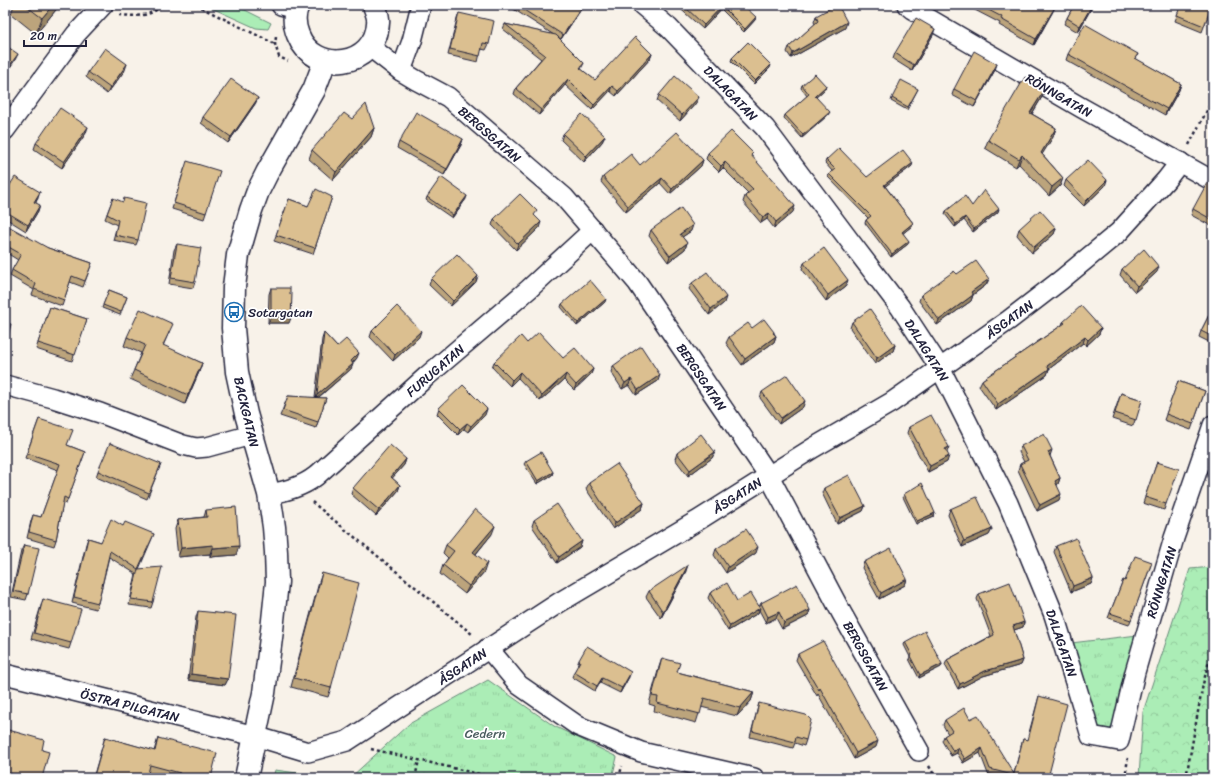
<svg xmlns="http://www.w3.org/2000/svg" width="1218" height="783" viewBox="0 0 1218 783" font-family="Sriracha,sans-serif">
	<defs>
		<pattern id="forest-crowns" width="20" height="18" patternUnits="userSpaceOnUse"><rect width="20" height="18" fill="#abedb6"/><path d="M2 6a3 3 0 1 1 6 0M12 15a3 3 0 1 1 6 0" fill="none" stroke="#93cb9d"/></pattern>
		<pattern id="park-tufts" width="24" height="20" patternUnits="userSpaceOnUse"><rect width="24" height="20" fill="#abedb6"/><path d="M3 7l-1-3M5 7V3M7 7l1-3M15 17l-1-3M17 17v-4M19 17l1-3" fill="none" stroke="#93cb9d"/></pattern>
	</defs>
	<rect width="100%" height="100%" fill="#f8f2e9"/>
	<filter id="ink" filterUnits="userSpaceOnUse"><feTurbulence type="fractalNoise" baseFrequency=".025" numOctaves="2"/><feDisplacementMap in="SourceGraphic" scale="8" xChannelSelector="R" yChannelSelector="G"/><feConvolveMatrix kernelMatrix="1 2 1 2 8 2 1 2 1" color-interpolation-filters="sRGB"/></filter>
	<g filter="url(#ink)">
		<!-- green -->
		<polygon fill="#abedb6" stroke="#668878" points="205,5 230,5 232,7 241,8 271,23 268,29 256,28"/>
		<!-- forest -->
		<polygon fill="url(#forest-crowns)" stroke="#668878" points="1213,567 1213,778 1139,778 1143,712 1190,569"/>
		<!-- park -->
		<g fill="url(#park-tufts)" stroke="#668878">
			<polygon points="1146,634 1117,739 1102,738 1063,644"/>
			<polygon points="488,680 554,726 617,757 612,778 350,778 409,724"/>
			<polygon points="275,770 335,778 273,778"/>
		</g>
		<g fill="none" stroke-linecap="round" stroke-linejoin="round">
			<!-- minor casing -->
			<g stroke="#22223b" stroke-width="22">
				<g id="minor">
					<polyline points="281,5 296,9"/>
					<polyline points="642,5 669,28 765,128 849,240 900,307 940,368 1008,503 1054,615 1079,695 1091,736 1119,741 1135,672 1174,538 1213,425"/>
					<polyline points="907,5 912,9 1082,108 1213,181"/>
					<polyline points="369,46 401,71 412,41 421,5"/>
					<polyline points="401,71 416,80 448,97 564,197 637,282 769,476 841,612 919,751"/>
					<polyline points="5,130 76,34 103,5"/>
					<polyline points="5,385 53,398 100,413 183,445 196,448 207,447 251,435"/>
					<path d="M269 494C286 491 302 487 316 476L427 376 529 289 593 230"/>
					<polyline points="488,648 519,685 578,726 641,752 754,778"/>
					<polyline points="5,674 255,736 308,752 347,741 560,602 697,521 813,448 892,402 1009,320 1061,280 1119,232 1166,180 1180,162"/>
				</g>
			</g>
			<!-- tertiary casing -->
			<g stroke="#22223b" stroke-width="25">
				<g id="tertiary">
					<path d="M298 5C293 15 294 25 298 35 314 76 376 67 378 23 379 17 376 11 374 5"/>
					<polyline points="246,778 264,693 272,630 277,582 276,552 274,527 269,494 246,414 237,372 233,328 234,287 238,255 251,210 258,191 267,173 314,90 325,61"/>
				</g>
			</g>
			<!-- path -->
			<g stroke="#22223b" stroke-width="2.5" stroke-dasharray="3 3" stroke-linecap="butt">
				<polyline points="196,5 275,44"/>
				<path d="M119 15C136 16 149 18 162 5"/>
				<polyline points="276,37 275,44 279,57 288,61"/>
				<polyline points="1189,145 1213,99"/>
				<polyline points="312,502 448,614 473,635"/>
				<polyline points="371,749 496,778"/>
				<polyline points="929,766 936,778"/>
				<polyline points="415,778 419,760"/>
				<polyline points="619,778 622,766"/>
				<polyline points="1125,778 1128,758"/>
				<polyline points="1186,778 1203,684 1208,665 1213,654"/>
			</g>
			<!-- minor -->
			<use href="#minor" stroke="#fff" stroke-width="19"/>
			<!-- tertiary -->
			<use href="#tertiary" stroke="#fff" stroke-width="22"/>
		</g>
		<!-- wall -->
		<g fill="#bca47c" stroke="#22223b">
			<polygon points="14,5 60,5 36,34 11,14"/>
			<polygon points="507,5 584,5 561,39 558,37 584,63 581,69 595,80 652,54 650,59 616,96 610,91 592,110 565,85 539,115 514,94 516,88 541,59 503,29 505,24 554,35"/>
			<polygon points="676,5 724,5 723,7 756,17 755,20 744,32 722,10 723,7 703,29"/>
			<polygon points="972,5 1051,5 1055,7 1052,13 1034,45 999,25 1000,23 971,8"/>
			<polygon points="1074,5 1093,5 1078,32 1064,24 1067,18"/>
			<polygon points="1181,5 1212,5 1202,32 1175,21"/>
			<polygon points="459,13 489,44 486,50 481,49 478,62 448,55 457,19"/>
			<polygon points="816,16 845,28 791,58 787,52 789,47 815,24 814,22"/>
			<polygon points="933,35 912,71 893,59 895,53"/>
			<polygon points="1068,54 1138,54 1136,59 1181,84 1179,90 1165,115 1066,60"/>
			<polygon points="732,58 770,68 754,84 731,61"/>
			<polygon points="125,70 107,94 86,77 88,72"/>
			<polygon points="995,70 974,107 952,95 954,89"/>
			<polygon points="802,85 826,86 825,89 816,97 828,115 802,138 784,118 785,115 807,96 801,88"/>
			<polygon points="918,89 907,110 891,101 892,98"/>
			<polygon points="1045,89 1042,97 1032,114 1056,128 1053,137 1042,154 1063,178 1060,186 1049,196 1019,164 1016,167 985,148 988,140"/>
			<polygon points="659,95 696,103 680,121 657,101"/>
			<polygon points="258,98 255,104 228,143 201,123 203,117"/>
			<polygon points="374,128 371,137 333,180 309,159 312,150"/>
			<polygon points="86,133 62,168 34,149 36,143"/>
			<polygon points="563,134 605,136 602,142 584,162 561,140"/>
			<polygon points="463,139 461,145 444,175 397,148 399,142"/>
			<polygon points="708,153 751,156 793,212 774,228 767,219 761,223 743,202 745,196 748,193 723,168 719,172 706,159"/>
			<polygon points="703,160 701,166 670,194 660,183 626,212 601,182 603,177 640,165"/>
			<polygon points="826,160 867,177 912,166 885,186 913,223 912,226 903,233 908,244 891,257 865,223 866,220 868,218 828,177 829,174 832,171 825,163"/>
			<polygon points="185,167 206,213 204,219 172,209"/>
			<polygon points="1066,180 1105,186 1084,206 1064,186"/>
			<polygon points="1213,186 1213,227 1191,215 1193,209"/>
			<polygon points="5,193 38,198 36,202 38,211 26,231 5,218"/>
			<polygon points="332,197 313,254 274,241 289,199 308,206"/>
			<polygon points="427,197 466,199 452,218 426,200"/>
			<polygon points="113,198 138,240 136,245 113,240 117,225 105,219"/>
			<polygon points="972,206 998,212 973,232 964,220 955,227 945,214 946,211"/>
			<polygon points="535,216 539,228 516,250 492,225 494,219"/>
			<polygon points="1056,228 1054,234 1032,253 1017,235 1019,229"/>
			<polygon points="651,230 691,231 682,237 687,243 685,249 668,262 649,236"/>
			<polygon points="5,235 48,248 92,263 83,287 70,282 62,306 32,295 34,290 10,276 12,270 18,260 5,252"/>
			<polygon points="177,244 195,282 193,288 169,284 174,250"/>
			<polygon points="804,263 846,286 826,301 802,269"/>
			<polygon points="1122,269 1157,272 1135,292 1120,275"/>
			<polygon points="957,274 989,279 986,285 973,295 971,301 937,325 919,301 921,295"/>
			<polygon points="431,279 476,282 451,306 429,285"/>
			<polygon points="692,283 724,303 709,315 689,289"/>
			<polygon points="271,288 289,323 268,323 269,294"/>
			<polygon points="109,290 127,297 120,315 102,308"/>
			<polygon points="605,302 577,326 561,307 562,304"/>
			<polygon points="50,307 87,319 72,361 36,349"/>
			<polygon points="1213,307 1213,344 1199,337 1201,331"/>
			<polygon points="852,322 895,345 893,351 875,364 850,328"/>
			<polygon points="1063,322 1101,328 1099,334 1086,346 1083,343 1049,369 1047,375 996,410 979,386 982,380 1062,325"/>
			<polygon points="752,328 774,332 774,333 776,336 774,342 742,365 726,343 729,337"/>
			<polygon points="372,331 419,337 393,361 370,337"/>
			<polygon points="169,332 163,346 202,363 199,372 185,404 130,379 134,370 141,353 124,346 127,337"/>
			<polygon points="324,333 337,347 357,358 353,363 353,364 351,369 318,398 326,398 316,428 280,416 288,396 315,398 322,339"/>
			<polygon points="527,343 563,358 593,369 591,374 574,390 564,380 540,401 518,378 510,386 492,367 494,362"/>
			<polygon points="613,366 658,381 636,395 629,385 622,389 611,372"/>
			<polygon points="1178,381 1205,391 1191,430 1164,420"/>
			<polygon points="762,392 803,407 779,424 760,398"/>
			<polygon points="1121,393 1142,400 1133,426 1112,419"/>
			<polygon points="439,408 485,415 468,432 464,429 458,435 437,414"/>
			<polygon points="39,419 67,445 85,452 66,504 63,503 56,540 54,546 27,538 31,521 33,515 41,517 58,470 25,458"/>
			<polygon points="909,427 949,447 947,452 947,462 928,472 907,433"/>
			<polygon points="1021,446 1050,456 1060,478 1058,484 1057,485 1059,500 1037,511 1018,470 1020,464 1024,462 1019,452"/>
			<polygon points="715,452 712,458 688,476 675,459 677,453"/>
			<polygon points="406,459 404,465 392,478 400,485 398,491 376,516 351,494 353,488"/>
			<polygon points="526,461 553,472 552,475 537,484 524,464"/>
			<polygon points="1157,462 1166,504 1164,510 1143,503"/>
			<polygon points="161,464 147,499 96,477 98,471"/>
			<polygon points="589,483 644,503 642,509 613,529 586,489"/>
			<polygon points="824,488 865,506 863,511 837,524 822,493"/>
			<polygon points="904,494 935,513 934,516 916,524 903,497"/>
			<polygon points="950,509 992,529 989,535 962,547 948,515"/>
			<polygon points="206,510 239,546 236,555 210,557 210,554 178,557 175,529 178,520 204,517"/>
			<polygon points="534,520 582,541 580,547 557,563 532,526"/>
			<polygon points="123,526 154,534 139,569 153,602 151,608 129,605 136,574 109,557 98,603 96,609 72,603 86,544 88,538 101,542"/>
			<polygon points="492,534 476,554 484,572 465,594 440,574 443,565 448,558 443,553 446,545"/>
			<polygon points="24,545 28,594 26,600 11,597 21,551"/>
			<polygon points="1056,546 1093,578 1091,584 1071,592 1054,552"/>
			<polygon points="716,549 756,553 726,573 714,555"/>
			<polygon points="864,562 907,579 905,585 879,599 862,568"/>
			<polygon points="1152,562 1129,625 1108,618 1123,580 1125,581"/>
			<polygon points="686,571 661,618 646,597 649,591"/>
			<polygon points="322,573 331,688 328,697 291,687 319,582"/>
			<polygon points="710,593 759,607 761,603 810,610 808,616 782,629 776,618 766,623 759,610 758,613 728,631 708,598"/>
			<polygon points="979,594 1024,622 1023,627 1014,630 1023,660 1021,665 983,676 958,689 945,665 947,660 991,636 977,599"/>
			<polygon points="43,599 71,643 69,649 31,639"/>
			<polygon points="198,611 228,679 225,685 188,680 196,617"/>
			<polygon points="905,642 942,664 941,667 919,678 909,659 910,657 904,645"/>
			<polygon points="798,654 876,747 854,759 818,694 817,696 796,660"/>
			<polygon points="662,658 677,672 754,692 751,701 737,716 701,707 696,723 654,711 655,706 649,704 659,667"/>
			<polygon points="579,660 629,677 620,693 600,683 595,691 572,677 574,672 578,666 577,665"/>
			<polygon points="1039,696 1048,778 1004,778 988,774 980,753 963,763 957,753 951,756 942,741 944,736 948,734 943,725 945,720 1014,773 1023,739 1027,740"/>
			<polygon points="759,703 806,740 804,746 795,743 793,748 750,737"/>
			<polygon points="5,729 42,750 42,778 5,778"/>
			<polygon points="105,737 154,751 158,738 211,778 166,778 148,774 147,778 93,778"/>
		</g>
		<!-- shaded-wall -->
		<g fill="#998665" stroke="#22223b">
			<polygon points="53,5 60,5 36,34 42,18"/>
			<polygon points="583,5 584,5 561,39 563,35"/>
			<polygon points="723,5 724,5 723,7 703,29 704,25"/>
			<polygon points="1092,5 1093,5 1078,32 1080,26"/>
			<polygon points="1055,7 1052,13 1034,45 1036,39"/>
			<polygon points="756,17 755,20 744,32 745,29"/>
			<polygon points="847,22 845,28 791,58 793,53"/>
			<polygon points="935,29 933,35 912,71 914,65"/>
			<polygon points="18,54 15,60 5,75 5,72"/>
			<polygon points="652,54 650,59 616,96 618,91"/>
			<polygon points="127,64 125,70 107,94 110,88"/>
			<polygon points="997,64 995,70 974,107 977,101"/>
			<polygon points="771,65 770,68 754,84 755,81"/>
			<polygon points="568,79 565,85 539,115 541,110"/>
			<polygon points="1181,84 1179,90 1165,115 1167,109"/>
			<polygon points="612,86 610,91 592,110 594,105"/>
			<polygon points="826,86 825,89 814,99 815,96"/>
			<polygon points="1045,89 1042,97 1027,122 1030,113"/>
			<polygon points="699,97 696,103 680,121 682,115"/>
			<polygon points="258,98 255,104 228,143 231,137"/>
			<polygon points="830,112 828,115 802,138 803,135"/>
			<polygon points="88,127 86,133 62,168 64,162"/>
			<polygon points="374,128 371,137 333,180 336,172"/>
			<polygon points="1056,128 1053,137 1038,161 1041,153"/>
			<polygon points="605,136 602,142 584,162 586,156"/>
			<polygon points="463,139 461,145 444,175 447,169"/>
			<polygon points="1022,155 1019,164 1016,167 1019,159"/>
			<polygon points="703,160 701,166 670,194 672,189"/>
			<polygon points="725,162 723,168 719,172 721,166"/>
			<polygon points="913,163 912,166 883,188 884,185"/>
			<polygon points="662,178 660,183 626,212 628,206"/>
			<polygon points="1063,178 1060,186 1049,196 1052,187"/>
			<polygon points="1107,180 1105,186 1084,206 1086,201"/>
			<polygon points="40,192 38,198 32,208 34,202"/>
			<polygon points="467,196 466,199 452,218 453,215"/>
			<polygon points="40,205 38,211 26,231 28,225"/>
			<polygon points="795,206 793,212 774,228 776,222"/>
			<polygon points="999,209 998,212 973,232 974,229"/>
			<polygon points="769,213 767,219 761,223 763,217"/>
			<polygon points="965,217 964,220 955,227 956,224"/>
			<polygon points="541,222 539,228 516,250 518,244"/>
			<polygon points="913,223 912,226 901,235 902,232"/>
			<polygon points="693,225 691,231 678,240 680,234"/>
			<polygon points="1056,228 1054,234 1032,253 1034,247"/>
			<polygon points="909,241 908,244 891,257 892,254"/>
			<polygon points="687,243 685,249 668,262 670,256"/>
			<polygon points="1159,267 1157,272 1135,292 1137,286"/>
			<polygon points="478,276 476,282 451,306 453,301"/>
			<polygon points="989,279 986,285 968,298 971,292"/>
			<polygon points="848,280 846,286 826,301 828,295"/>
			<polygon points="973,295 971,301 937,325 939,320"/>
			<polygon points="726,297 724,303 709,315 711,309"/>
			<polygon points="606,299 605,302 577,326 578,323"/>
			<polygon points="271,317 291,318 289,323 268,323"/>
			<polygon points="1101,328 1099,334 1086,346 1088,340"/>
			<polygon points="421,331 419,337 393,361 395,355"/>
			<polygon points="776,336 774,342 742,365 745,359"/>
			<polygon points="1085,337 1083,343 1045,372 1047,366"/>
			<polygon points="895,345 893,351 875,364 877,358"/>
			<polygon points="359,353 357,358 348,367 351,361"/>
			<polygon points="202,363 199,372 185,404 188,395"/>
			<polygon points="353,364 351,369 315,400 317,395"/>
			<polygon points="593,369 591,374 574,390 576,385"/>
			<polygon points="1049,369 1047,375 996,410 998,404"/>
			<polygon points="520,372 518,378 510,386 512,380"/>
			<polygon points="566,374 564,380 540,401 542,396"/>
			<polygon points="660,375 658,381 636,395 638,390"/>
			<polygon points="631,379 629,385 622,389 625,383"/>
			<polygon points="805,401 803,407 779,424 781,418"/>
			<polygon points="487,409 485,415 468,432 471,426"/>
			<polygon points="467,423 464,429 458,435 460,429"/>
			<polygon points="1052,450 1050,456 1048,452"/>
			<polygon points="715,452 712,458 688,476 690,470"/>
			<polygon points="949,456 947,462 928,472 930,466"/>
			<polygon points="406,459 404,465 388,483 391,477"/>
			<polygon points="553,472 552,475 537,484 538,481"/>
			<polygon points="1060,478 1058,484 1052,487 1055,481"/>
			<polygon points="400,485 398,491 376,516 379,510"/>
			<polygon points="1061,494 1059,500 1037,511 1040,505"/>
			<polygon points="644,503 642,509 613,529 615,523"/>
			<polygon points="865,506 863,511 837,524 840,518"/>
			<polygon points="935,513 934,516 916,524 917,521"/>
			<polygon points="495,526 492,534 470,561 473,552"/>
			<polygon points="992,529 989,535 962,547 964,541"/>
			<polygon points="582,541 580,547 557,563 559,557"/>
			<polygon points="213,545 210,554 178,557 181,548"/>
			<polygon points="239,546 236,555 210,557 213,548"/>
			<polygon points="758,547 756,553 726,573 728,567"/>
			<polygon points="487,563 484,572 465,594 469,586"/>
			<polygon points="688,565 686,571 661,618 663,612"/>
			<polygon points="1093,578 1091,584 1071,592 1073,586"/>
			<polygon points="907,579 905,585 879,599 881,593"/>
			<polygon points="760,608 758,613 728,631 730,626"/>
			<polygon points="810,610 808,616 782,629 784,623"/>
			<polygon points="779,612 776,618 766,623 768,617"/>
			<polygon points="1024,622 1023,627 1011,631 1013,626"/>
			<polygon points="1023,660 1021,665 983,676 958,689 960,684 985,671"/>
			<polygon points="942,664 941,667 919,678 920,675"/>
			<polygon points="631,672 629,677 620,693 622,688"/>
			<polygon points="191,674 228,679 225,685 188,680"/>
			<polygon points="602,678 600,683 595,691 597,686"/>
			<polygon points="754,692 751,701 737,716 740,708"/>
			<polygon points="878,741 876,747 854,759 856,753"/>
			<polygon points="958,748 957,753 951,756 953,751"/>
			<polygon points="982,748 980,753 963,763 965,759"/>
		</g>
		<!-- building -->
		<g fill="#dbbf90" stroke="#22223b">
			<polygon points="25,5 53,5 42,18"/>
			<polygon points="516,5 583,5 563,35"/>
			<polygon points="683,5 723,5 704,25"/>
			<polygon points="725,5 743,5 756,17 745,29 723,7"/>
			<polygon points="836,5 838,5 847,22 793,53 789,47 818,21 816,16"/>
			<polygon points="979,5 1051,5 1055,7 1036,39 1001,19 1002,17"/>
			<polygon points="1074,5 1092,5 1080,26 1067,18"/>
			<polygon points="1181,5 1212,5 1204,26 1177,15"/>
			<polygon points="459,13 494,21 489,44 483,43 480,56 450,49"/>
			<polygon points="916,18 935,29 914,65 895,53"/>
			<polygon points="505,24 556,35 584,63 580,68 595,80 635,37 652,54 618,91 612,86 594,105 568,79 541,110 516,88 545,55"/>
			<polygon points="1085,24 1138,54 1135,58 1181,84 1167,109 1068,54"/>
			<polygon points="748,42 771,65 755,81 732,58"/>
			<polygon points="5,45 18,54 5,72"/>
			<polygon points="105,48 127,64 110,88 88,72"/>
			<polygon points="974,51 997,64 977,101 954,89"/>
			<polygon points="815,74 826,86 815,96 830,112 803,135 785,115 809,94 802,85"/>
			<polygon points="675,76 699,97 682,115 659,95"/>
			<polygon points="1025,77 1045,89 1030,113 1056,128 1041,153 1063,178 1052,187 1022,155 1019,159 988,140"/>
			<polygon points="231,79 258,98 231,137 203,117"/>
			<polygon points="901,80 918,89 908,107 892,98"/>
			<polygon points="366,104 374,128 336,172 312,150 344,113 352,119"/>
			<polygon points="60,108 88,127 64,162 36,143"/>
			<polygon points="416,112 463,139 447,169 399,142"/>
			<polygon points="582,114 605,136 586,156 563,134"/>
			<polygon points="731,131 753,153 751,155 795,206 776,222 769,213 763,217 745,196 753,189 725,162 721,166 708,153"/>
			<polygon points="677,132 703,160 672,189 662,178 628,206 603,177 631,154 640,165"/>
			<polygon points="839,148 867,177 903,150 913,163 884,185 913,223 902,232 909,241 892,254 866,220 871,216 829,174 835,169 826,160"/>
			<polygon points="1088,160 1107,180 1086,201 1066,180"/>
			<polygon points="187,161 220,171 206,213 174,203"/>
			<polygon points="15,177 40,192 34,202 40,205 28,225 5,211 5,193"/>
			<polygon points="441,177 467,196 453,215 427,197"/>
			<polygon points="1207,183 1213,186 1213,220 1193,209"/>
			<polygon points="316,189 332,197 315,248 276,235 289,199 308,206"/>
			<polygon points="984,190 999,209 974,229 965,217 956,224 946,211 965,196 972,206"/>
			<polygon points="520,194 537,211 534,215 541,222 518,244 494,219"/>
			<polygon points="113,198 123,202 124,198 146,203 138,240 115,235 118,220 107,214"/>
			<polygon points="681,208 693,225 680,234 687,243 670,256 651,230"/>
			<polygon points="1040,210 1056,228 1034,247 1019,229"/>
			<polygon points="10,227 48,248 92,263 85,281 72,276 64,300 34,289 36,284 12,270 21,254 5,245 5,235"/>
			<polygon points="177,244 201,248 195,282 171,278"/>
			<polygon points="824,248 848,280 828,295 804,263"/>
			<polygon points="1144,249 1159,267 1137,286 1122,269"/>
			<polygon points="457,254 478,276 453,301 431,279"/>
			<polygon points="976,261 989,279 971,292 973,295 939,320 921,295 954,271 957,274"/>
			<polygon points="707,272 726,297 711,309 692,283"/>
			<polygon points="590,280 606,299 578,323 562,304"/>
			<polygon points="271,288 290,288 290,294 292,294 291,318 271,317"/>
			<polygon points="109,290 127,297 121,312 103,305"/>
			<polygon points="397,306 421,331 395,355 372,331"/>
			<polygon points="1081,306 1101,328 1088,340 1085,337 1047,366 1049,369 998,404 982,380 1065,323 1063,322"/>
			<polygon points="50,307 87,319 75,355 38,343"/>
			<polygon points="1213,307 1213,337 1201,331"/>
			<polygon points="140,309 173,324 163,345 202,363 188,395 134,370 145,345 127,337"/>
			<polygon points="870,309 895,345 877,358 852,322"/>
			<polygon points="764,319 774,332 773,333 776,336 745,359 729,337 748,323 752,328"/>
			<polygon points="5,323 11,324 6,344 5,344"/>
			<polygon points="539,332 563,358 575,348 593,369 576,385 566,374 542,396 520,372 512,380 494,362 521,336 527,343"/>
			<polygon points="324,333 337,347 346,339 359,353 351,361 353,364 317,395"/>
			<polygon points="641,346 660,375 638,390 631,379 625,383 613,366"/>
			<polygon points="787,375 805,401 781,418 762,392"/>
			<polygon points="1178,381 1205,391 1193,424 1166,414"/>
			<polygon points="463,385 487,409 471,426 467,423 460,429 439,408"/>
			<polygon points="1121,393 1142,400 1136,420 1115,413"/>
			<polygon points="288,396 326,398 318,422 283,410"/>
			<polygon points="931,415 949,447 945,449 949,456 930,466 909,427"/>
			<polygon points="39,419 73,430 67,445 85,452 68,499 64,497 56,540 29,532 33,515 41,517 60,464 27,453"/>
			<polygon points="701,434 715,452 690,470 677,453"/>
			<polygon points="1044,434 1052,450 1048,452 1060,478 1055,481 1061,494 1040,505 1020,464 1028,460 1021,446"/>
			<polygon points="110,443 161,464 149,493 98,471"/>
			<polygon points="390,445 406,459 391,477 400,485 379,510 353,488"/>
			<polygon points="541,452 553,472 538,481 526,461"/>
			<polygon points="1157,462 1179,469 1166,504 1145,497"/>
			<polygon points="617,464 644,503 615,523 589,483"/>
			<polygon points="849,475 865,506 840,518 824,488"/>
			<polygon points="922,483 935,513 917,521 904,494"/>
			<polygon points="977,497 992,529 964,541 950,509"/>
			<polygon points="557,504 582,541 559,557 534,520"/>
			<polygon points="236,507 239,546 213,548 213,545 181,548 178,520 207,517 206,510"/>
			<polygon points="475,509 495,526 473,552 487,563 469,586 443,565 454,551 446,545"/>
			<polygon points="111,519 123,526 125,522 154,534 138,569 110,551 98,603 74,597 88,538 101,542"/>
			<polygon points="746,529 758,547 728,567 716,549"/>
			<polygon points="1076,538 1093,578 1073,586 1056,546"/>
			<polygon points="24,545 39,548 28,594 13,591"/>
			<polygon points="891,548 907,579 881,593 864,562"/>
			<polygon points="1135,556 1152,562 1131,620 1110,613 1123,580 1125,581"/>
			<polygon points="688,565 663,612 649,591"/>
			<polygon points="162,567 153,602 131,599 138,569"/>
			<polygon points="322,573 359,583 331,688 294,678"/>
			<polygon points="1010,582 1024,622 1013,626 1023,660 985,671 960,684 947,660 994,635 979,594"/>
			<polygon points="727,583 737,601 751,593 760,608 730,626 710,593"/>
			<polygon points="797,584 810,610 784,623 779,612 768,617 761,603"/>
			<polygon points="5,588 9,589 5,604"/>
			<polygon points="43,599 81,609 71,643 34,633"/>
			<polygon points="198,611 236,615 228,679 191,674"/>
			<polygon points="925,631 942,664 920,675 910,656 912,655 905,642"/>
			<polygon points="823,641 878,741 856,753 820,688 819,690 798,654"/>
			<polygon points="587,646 631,672 622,688 602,678 597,686 574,672 580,661 579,660"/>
			<polygon points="662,658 680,663 677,672 754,692 740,708 704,698 700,714 657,703 658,697 652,696"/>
			<polygon points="1039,696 1067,704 1048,778 1015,778 1016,776 990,769 982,748 965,759 958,748 953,751 944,736 952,731 945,720 964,708 970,719 978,715 1014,774 1023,739 1028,740"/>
			<polygon points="759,703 806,715 811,720 806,740 796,737 795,742 752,731"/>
			<polygon points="5,729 44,740 42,750 49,752 42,778 24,778 5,772"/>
			<polygon points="105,737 155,751 158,738 217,753 211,778 179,778 180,773 150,765 147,778 100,778 94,776"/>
		</g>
	</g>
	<!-- icons -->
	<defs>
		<g id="bus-ring" transform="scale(1)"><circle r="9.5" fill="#fff" stroke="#1f6fb2" stroke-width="1.5"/><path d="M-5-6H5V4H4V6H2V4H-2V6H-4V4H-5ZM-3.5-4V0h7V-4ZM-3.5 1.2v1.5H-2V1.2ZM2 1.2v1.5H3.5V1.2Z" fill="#1f6fb2"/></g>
	</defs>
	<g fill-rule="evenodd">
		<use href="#bus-ring" x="234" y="312"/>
	</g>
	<g text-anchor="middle" stroke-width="3.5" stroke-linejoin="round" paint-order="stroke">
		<!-- street labels -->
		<g font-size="13" fill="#22223b" stroke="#fff">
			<text transform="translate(731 93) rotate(46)" y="5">DALAGATAN</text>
			<text transform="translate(1059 95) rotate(30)" y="5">RÖNNGATAN</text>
			<text transform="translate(490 134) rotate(41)" y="5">BERGSGATAN</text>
			<text transform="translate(1009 319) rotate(-36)" y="5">ÅSGATAN</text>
			<text transform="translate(927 350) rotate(58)" y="5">DALAGATAN</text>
			<text transform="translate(435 370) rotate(-41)" y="5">FURUGATAN</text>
			<text transform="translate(702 377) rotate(56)" y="5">BERGSGATAN</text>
			<text transform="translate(247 412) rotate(77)" y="5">BACKGATAN</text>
			<text transform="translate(737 495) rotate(-32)" y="5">ÅSGATAN</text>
			<text transform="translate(1161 582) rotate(-73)" y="5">RÖNNGATAN</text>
			<text transform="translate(1062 643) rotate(71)" y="5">DALAGATAN</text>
			<text transform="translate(866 656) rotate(61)" y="5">BERGSGATAN</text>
			<text transform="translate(462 666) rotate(-33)" y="5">ÅSGATAN</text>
			<text transform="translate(130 705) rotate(14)" y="5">ÖSTRA PILGATAN</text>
		</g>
		<!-- poi labels -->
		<g font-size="13" fill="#22223b" stroke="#fff" text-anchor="start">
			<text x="248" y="317">Sotargatan</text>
		</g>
		<!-- park labels -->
		<g font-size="13" fill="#4b5f60" stroke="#fff">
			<text x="485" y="738">Cedern</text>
		</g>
	</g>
	<!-- margin -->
	<rect width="1218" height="783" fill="none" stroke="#fff" stroke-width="20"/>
	<rect x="10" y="10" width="1198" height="763" fill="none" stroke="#22223b" stroke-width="1.5" filter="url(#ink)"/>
	<!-- scale -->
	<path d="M24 40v6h62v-6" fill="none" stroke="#22223b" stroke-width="2"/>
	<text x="30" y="40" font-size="12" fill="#22223b" stroke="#ffffff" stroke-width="3" paint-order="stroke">20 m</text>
</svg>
